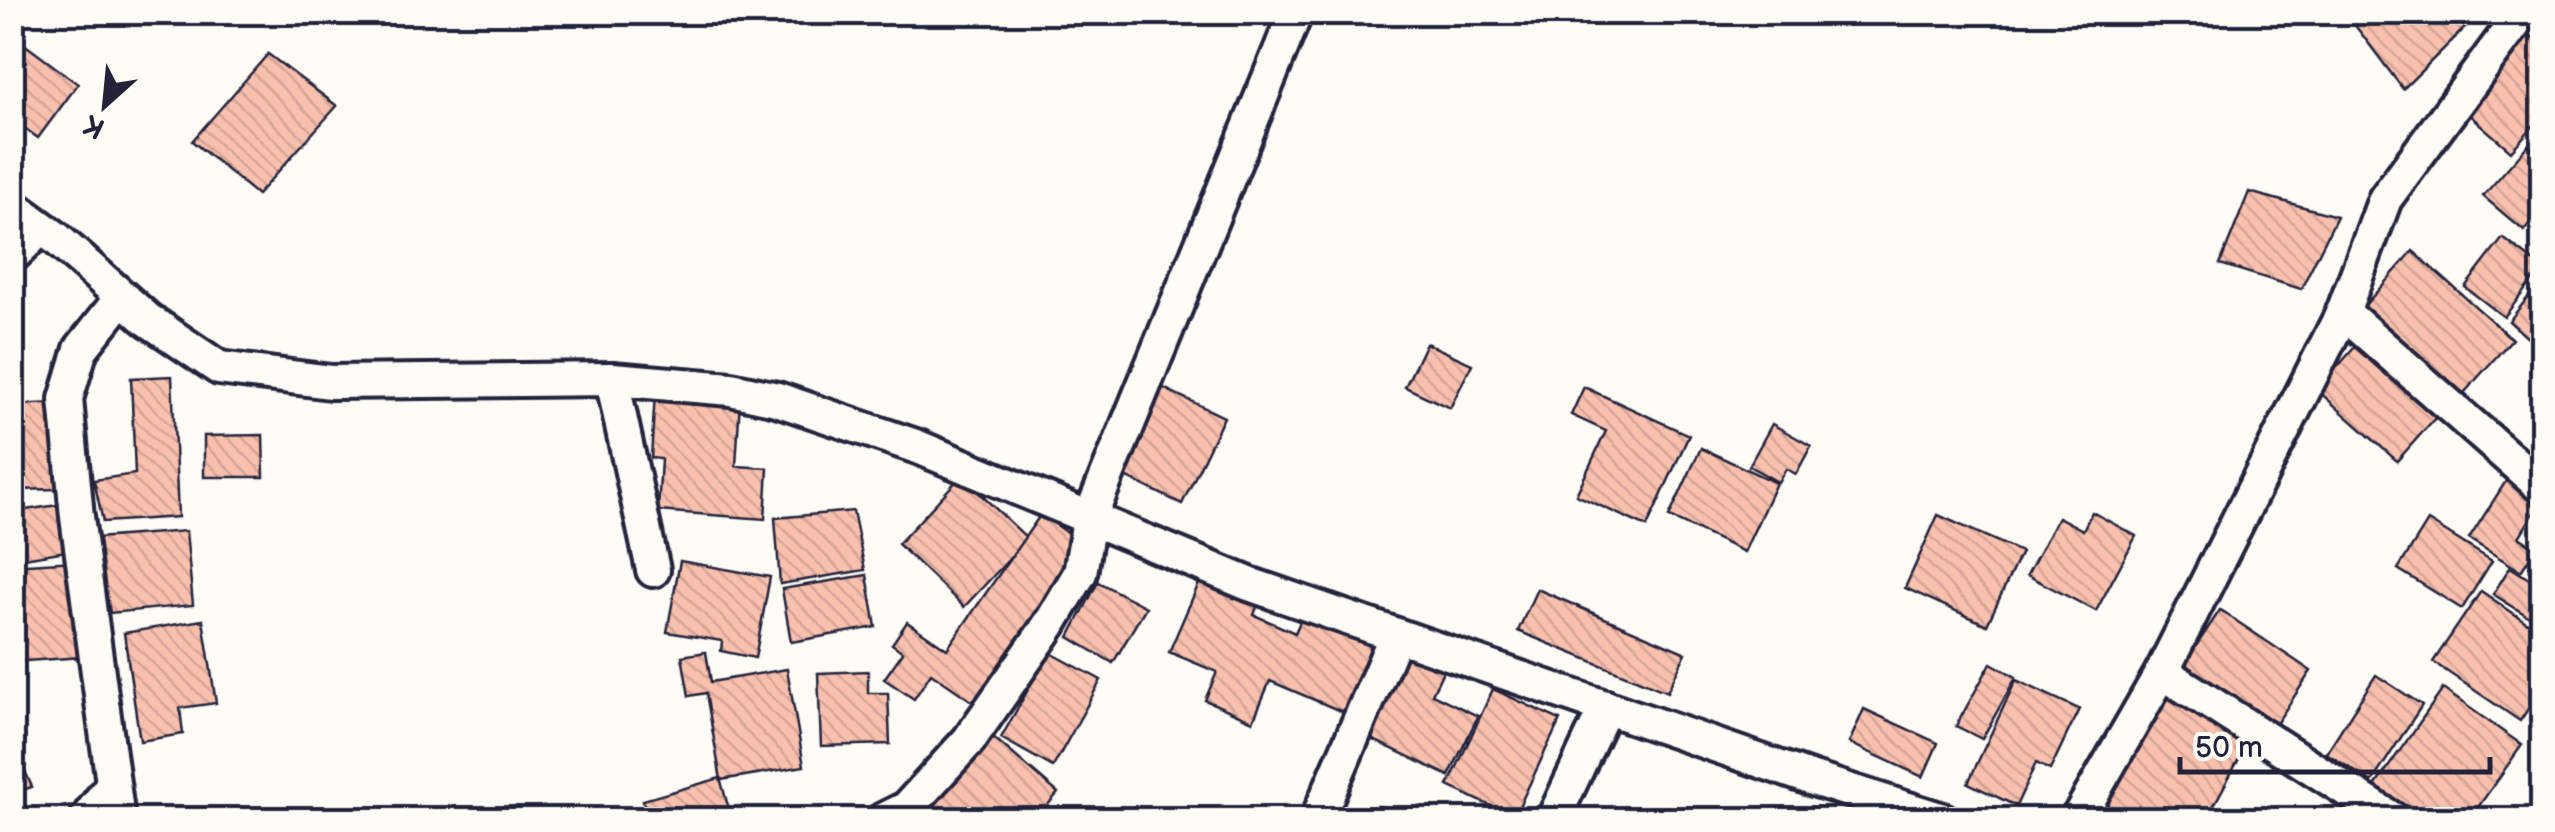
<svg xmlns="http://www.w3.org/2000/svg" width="2555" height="832" viewBox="0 0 2555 832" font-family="'Balsamiq Sans',sans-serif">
	<defs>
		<pattern id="building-back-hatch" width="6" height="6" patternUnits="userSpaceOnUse" patternTransform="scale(2.5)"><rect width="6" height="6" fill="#f9c0ae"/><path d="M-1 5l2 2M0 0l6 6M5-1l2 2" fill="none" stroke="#d5a597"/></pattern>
	</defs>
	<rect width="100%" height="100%" fill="#fdfcf7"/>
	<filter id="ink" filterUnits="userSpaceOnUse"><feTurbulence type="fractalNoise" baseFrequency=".01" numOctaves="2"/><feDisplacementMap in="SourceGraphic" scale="20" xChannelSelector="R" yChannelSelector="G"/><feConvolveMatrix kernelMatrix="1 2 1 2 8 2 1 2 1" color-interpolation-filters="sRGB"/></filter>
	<g filter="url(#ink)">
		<!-- building -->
		<g fill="url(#building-back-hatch)" stroke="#22223b" stroke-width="2.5">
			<polygon points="2345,12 2481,12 2403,89"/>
			<polygon points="2526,32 2542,47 2542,116 2511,151 2460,107"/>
			<polygon points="12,35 78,84 38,138 12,119"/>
			<polygon points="268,54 337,106 257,195 192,141"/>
			<polygon points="2528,145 2542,157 2542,210 2524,231 2483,196"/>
			<polygon points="2249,192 2337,216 2301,289 2220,264"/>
			<polygon points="2503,238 2542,268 2504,317 2465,287"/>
			<polygon points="2413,251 2512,339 2456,402 2357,314"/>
			<polygon points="2542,280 2542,351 2509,321"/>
			<polygon points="2362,339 2443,409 2397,461 2317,390"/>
			<polygon points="1426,343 1472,364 1450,408 1405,387"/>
			<polygon points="172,376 178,517 103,522 94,480 135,474 131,378"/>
			<polygon points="1153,383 1224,417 1182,504 1111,470"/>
			<polygon points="1584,387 1689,435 1647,527 1576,495 1606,431 1571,415"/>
			<polygon points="655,393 740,399 736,466 768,468 765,519 658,511 661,459 651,458"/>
			<polygon points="56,403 59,489 12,490 12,405"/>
			<polygon points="1772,424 1811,446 1796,474 1786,469 1778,482 1749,466"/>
			<polygon points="263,435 264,477 204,477 204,436"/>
			<polygon points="1701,448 1776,483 1744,552 1669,517"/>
			<polygon points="961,476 1028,539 964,607 898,544"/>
			<polygon points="2506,481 2540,503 2519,537 2536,548 2521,571 2469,539"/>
			<polygon points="58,505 66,551 12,560 12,512"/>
			<polygon points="853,511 865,570 780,584 775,518"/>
			<polygon points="2092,512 2136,536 2096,611 2027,575 2058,517 2083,530"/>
			<polygon points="1041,514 1089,548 979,706 931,673 914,699 884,679 903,652 892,644 907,622 947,649"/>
			<polygon points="1938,515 2021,552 1987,625 1905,588"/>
			<polygon points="2428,521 2492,561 2462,609 2398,569"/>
			<polygon points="186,531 193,605 110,613 97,538"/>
			<polygon points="75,561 82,657 12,662 12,565"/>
			<polygon points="680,561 770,577 755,658 721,651 722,641 667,632"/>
			<polygon points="2510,567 2542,587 2542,625 2493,594"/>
			<polygon points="1203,574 1260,599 1254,615 1295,633 1305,610 1381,643 1350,715 1270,681 1253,721 1205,700 1217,672 1169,652"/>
			<polygon points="867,575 876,627 791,642 782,589"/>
			<polygon points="1098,582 1146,607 1113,663 1069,637"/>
			<polygon points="1537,589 1686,653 1667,692 1518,631"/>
			<polygon points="2481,591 2542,633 2542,688 2520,721 2433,662"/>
			<polygon points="2220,610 2311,671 2274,727 2182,667"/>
			<polygon points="203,620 216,703 180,708 183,734 140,741 124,633"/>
			<polygon points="706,652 711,682 787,669 804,766 721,780 706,693 689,696 682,656"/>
			<polygon points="1049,652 1101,680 1053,767 1001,738"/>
			<polygon points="1405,653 1443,671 1432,694 1478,716 1449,776 1365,736"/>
			<polygon points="1991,663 2016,677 1982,739 1956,726"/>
			<polygon points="868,671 868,693 888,693 890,744 821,746 818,673"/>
			<polygon points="2376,675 2422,705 2372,782 2326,753"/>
			<polygon points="2016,680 2079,709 2050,770 2036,763 2016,806 1968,783"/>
			<polygon points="1493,689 1560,720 1514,817 1448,786"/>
			<polygon points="2443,689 2522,745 2469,820 2417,820 2373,789"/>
			<polygon points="2160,694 2248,742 2206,820 2091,820"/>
			<polygon points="1864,709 1938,743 1923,777 1849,743"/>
			<polygon points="992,736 1058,793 1035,820 920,820"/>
			<polygon points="12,748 15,748 32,787 12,793"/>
			<polygon points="720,778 732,820 649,820 643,800"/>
			<polygon points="1377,806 1424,814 1424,820 1380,820"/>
			<polygon points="56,811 59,820 33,820"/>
			<polygon points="178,811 179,820 147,820 147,814"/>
		</g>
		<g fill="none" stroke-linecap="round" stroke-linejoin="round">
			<!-- street casing -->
			<g stroke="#22223b" stroke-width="40">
				<g id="street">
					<polyline points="12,206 56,238 147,319 219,368 331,382 612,379 731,389 777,399 918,447 1249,584 1810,778 1943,820"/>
					<polyline points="12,256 41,228"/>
					<polyline points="2343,312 2542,487"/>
					<polyline points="612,379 653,570"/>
					<polyline points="2162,672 2394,820"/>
					<polyline points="86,820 112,785"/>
					<polyline points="118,820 77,517 66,399 81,349 122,297"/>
					<polyline points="883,820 907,808 969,740 1050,624 1080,573 1089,520 1296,12"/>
					<polyline points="1317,820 1396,635"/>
					<polyline points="1553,820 1606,707"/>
					<polyline points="2077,820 2162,672 2343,312 2385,199 2523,12"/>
				</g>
			</g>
			<!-- street -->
			<use href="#street" stroke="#fdfcf7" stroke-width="32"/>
		</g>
	</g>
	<!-- margin -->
	<rect width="2555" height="832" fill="none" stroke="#fdfcf7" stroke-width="50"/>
	<rect x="25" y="25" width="2505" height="782" fill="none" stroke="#22223b" stroke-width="4" filter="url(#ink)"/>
	<!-- north arrow -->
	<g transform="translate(105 105) rotate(207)" stroke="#fdfcf7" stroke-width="8" paint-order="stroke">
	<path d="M0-8L18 38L0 25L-18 38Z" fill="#22223b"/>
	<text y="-15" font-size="28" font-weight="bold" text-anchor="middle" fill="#22223b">K</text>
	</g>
	<!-- scale -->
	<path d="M2180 757v15h310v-15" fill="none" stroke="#22223b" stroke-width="5"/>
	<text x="2195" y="757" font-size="30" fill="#22223b" stroke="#fdfcf7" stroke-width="8" paint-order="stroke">50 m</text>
</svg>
